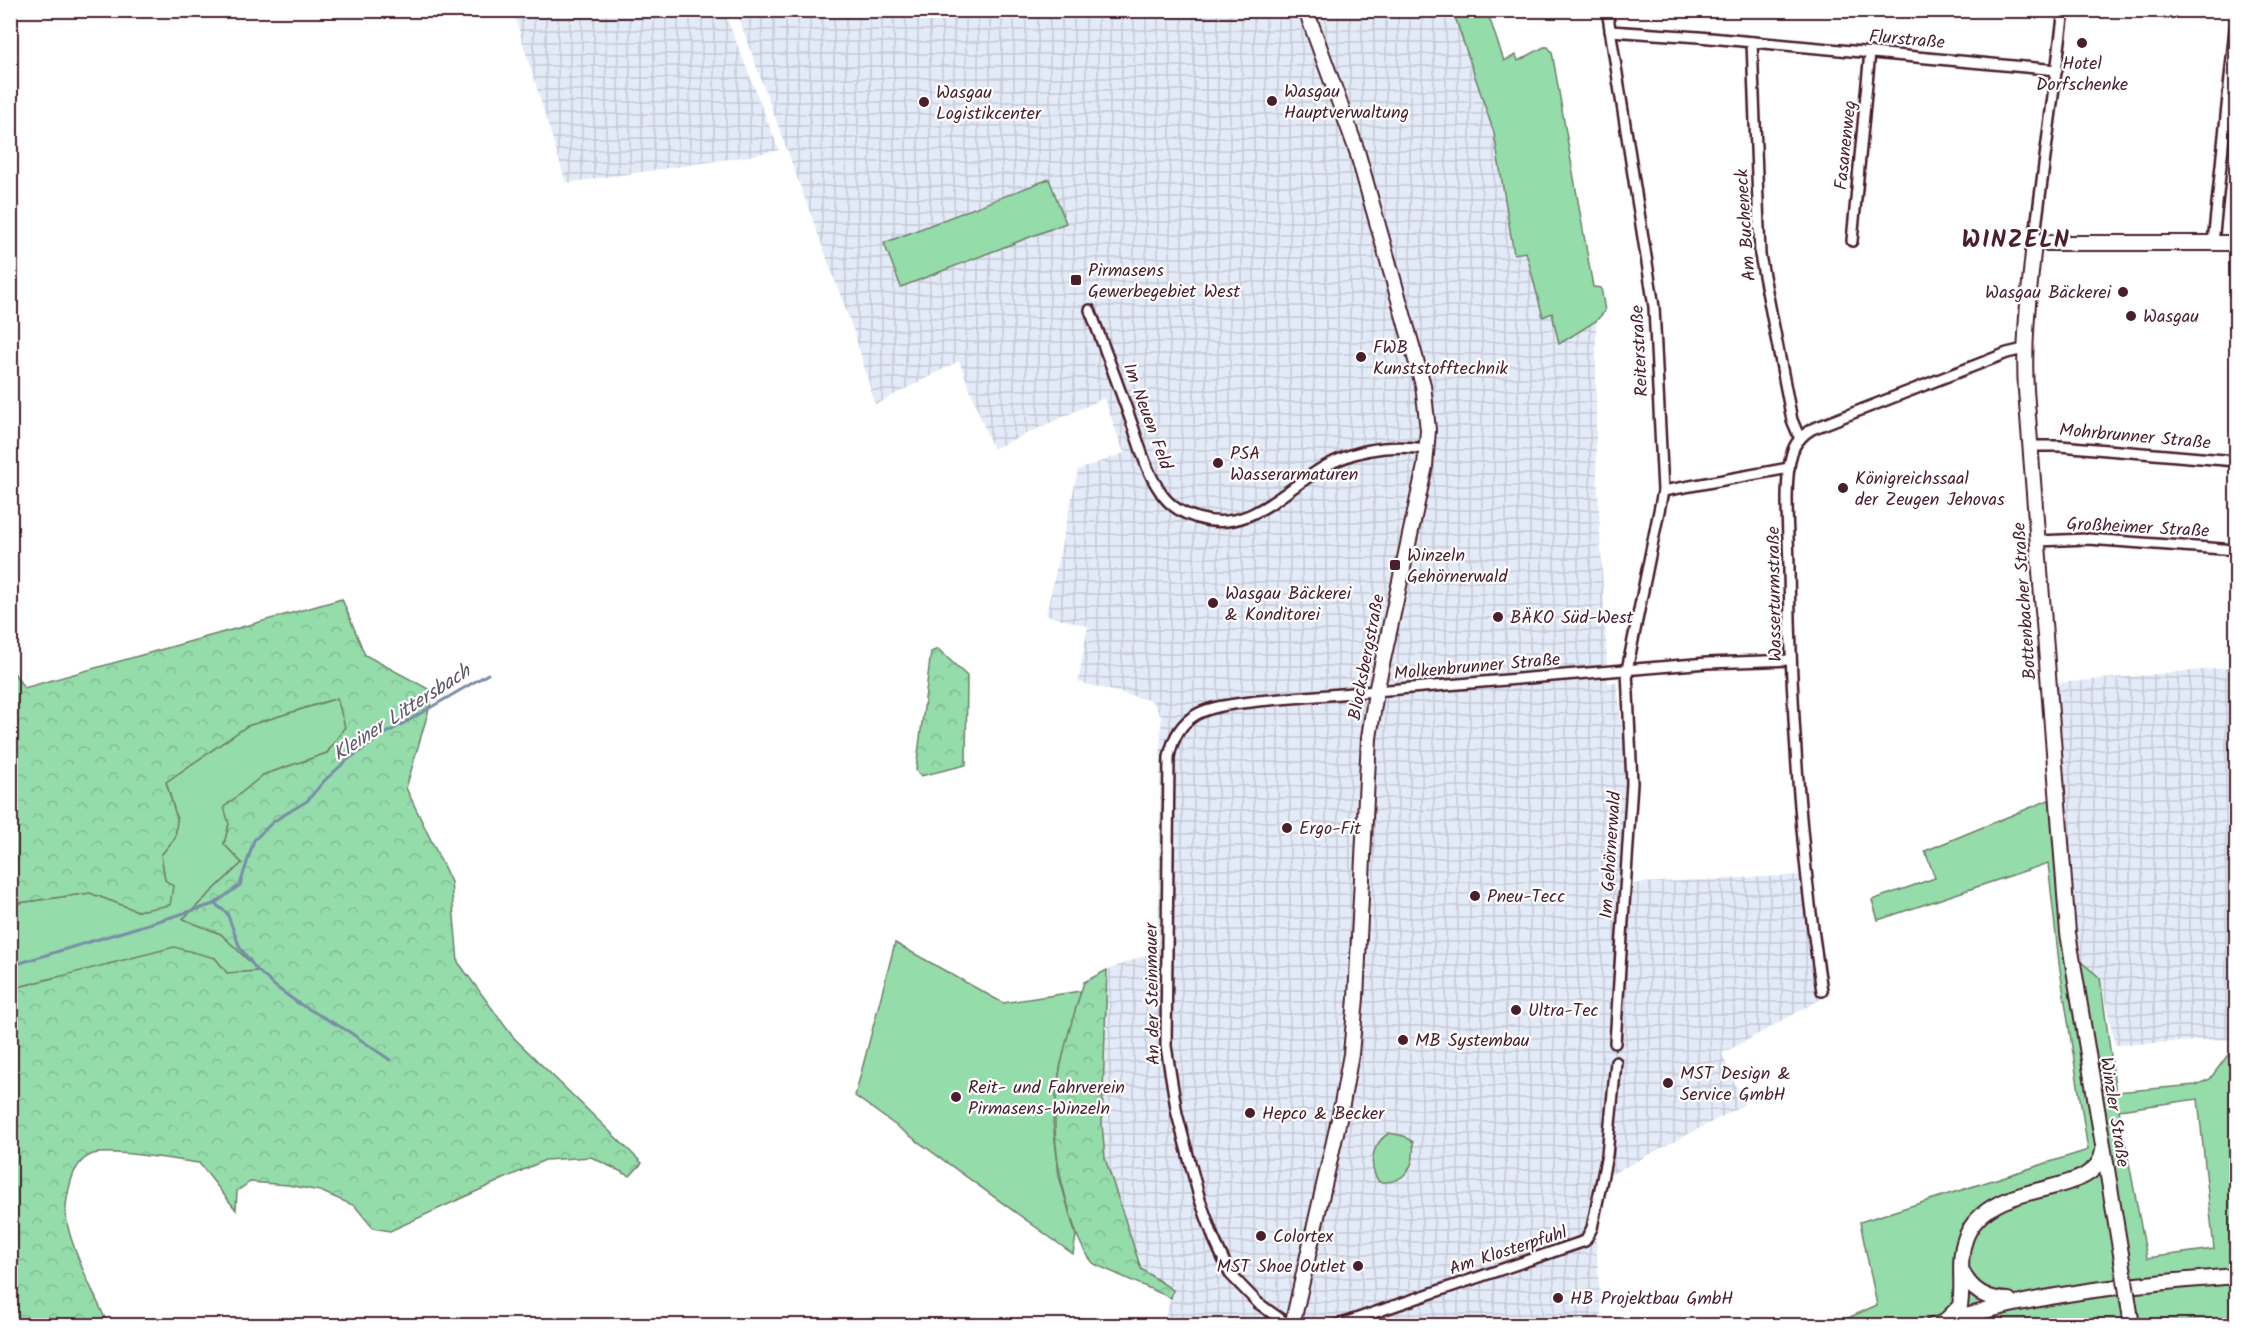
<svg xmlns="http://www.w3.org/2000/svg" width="2247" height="1336" viewBox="0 0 2247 1336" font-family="Kalam,sans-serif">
	<defs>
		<pattern id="industrial-grid" width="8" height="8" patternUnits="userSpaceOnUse" patternTransform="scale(1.5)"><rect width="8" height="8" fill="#e4ebf8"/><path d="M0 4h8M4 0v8" fill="none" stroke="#c5c9d5"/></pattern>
		<pattern id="forest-crowns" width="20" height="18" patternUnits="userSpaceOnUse" patternTransform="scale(1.5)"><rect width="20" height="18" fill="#94dcaa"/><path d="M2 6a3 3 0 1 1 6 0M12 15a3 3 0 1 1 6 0" fill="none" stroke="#81bc92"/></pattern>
	</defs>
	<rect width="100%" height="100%" fill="#fff"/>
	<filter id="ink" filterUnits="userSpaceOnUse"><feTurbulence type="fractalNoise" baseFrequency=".0167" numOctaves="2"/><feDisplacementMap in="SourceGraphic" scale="12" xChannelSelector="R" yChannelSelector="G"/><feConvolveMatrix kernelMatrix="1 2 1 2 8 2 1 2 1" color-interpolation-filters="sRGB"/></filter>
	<g filter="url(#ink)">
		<!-- industrial -->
		<g fill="url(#industrial-grid)">
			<polygon points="1088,10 1090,13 1094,10 1453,11 1494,133 1514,254 1526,251 1543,316 1552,312 1559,344 1596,321 1596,455 1608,683 1617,682 1626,771 1620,884 1800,875 1807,939 1822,940 1830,994 1722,1054 1744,1105 1610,1175 1596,1241 1602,1325 1163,1325 1173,1290 1141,1269 1105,1158 1102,1124 1107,970 1158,950 1161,717 1152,701 1078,682 1088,626 1046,615 1078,470 1124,453 1104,398 993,449 959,361 875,405 855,335 736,11"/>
			<polygon points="513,11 724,11 779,150 744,157 566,183"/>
			<polygon points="2236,667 2236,1039 2115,1045 2100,978 2080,961 2074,916 2057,683"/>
		</g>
		<!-- grass -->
		<g fill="#94dcaa" stroke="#6f7e6a" stroke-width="1.5" fill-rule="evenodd">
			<polygon points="1453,11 1487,11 1504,61 1516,55 1518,61 1544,47 1548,47 1552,52 1593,287 1601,288 1605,311 1596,321 1559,344 1552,313 1543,317 1526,252 1514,254 1494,133"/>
			<polygon points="1049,179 1066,223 901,287 884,243"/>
			<polygon points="338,698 345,727 327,753 263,775 229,824 224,844 242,863 183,919 221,934 260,971 227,973 215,958 56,977 11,989 11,910 18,903 90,893 138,911 165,880 161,855 175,838 177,819 166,782 247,726"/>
			<path d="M2051 799 2067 962 2080 961 2100 978 2116 1092 2196 1085 2210 1079 2227 1056 2236 1057V1325L2145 1326 2144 1323 2136 1326H1830L1877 1305 1860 1222 2088 1150 2059 963 2048 863 1878 920 1872 900 1935 878 1925 851ZM2198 1099 2214 1249 2147 1258 2119 1110Z"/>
			<polygon points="895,943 1003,1003 1081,991 1060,1068 1053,1122 1059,1176 1076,1236 1073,1254 855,1096"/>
			<path d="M1389 1133 1404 1136 1413 1142C1416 1167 1405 1184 1379 1182 1367 1165 1372 1144 1389 1133Z"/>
		</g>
		<!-- forest -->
		<g fill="url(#forest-crowns)" stroke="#6f7e6a" stroke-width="1.5">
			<path d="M342 599 365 655 434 692 406 788 451 882 458 962 513 1037 642 1163 630 1176 591 1157 545 1160 390 1231 373 1228 355 1206 320 1191 288 1185 250 1182 237 1191 236 1210 199 1163C176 1160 113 1149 93 1154 81 1158 74 1170 71 1181 68 1192 65 1203 66 1213 67 1242 96 1297 108 1325H11V989L174 947 215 958 227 973 259 971 221 934 183 919 242 863 224 844 229 824 224 807 263 775 327 753 345 727 337 698 247 726 166 782 177 819 175 838 161 855 165 880 173 886 170 905 138 911 90 893 18 903 11 910V668L24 688Z"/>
			<polygon points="938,649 967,676 966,765 921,776 916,770 931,652"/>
			<path d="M1107 970 1102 1124 1105 1158 1141 1269 1173 1290 1171 1298 1094 1264C1079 1247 1074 1227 1068 1206 1042 1120 1058 1064 1084 982Z"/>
		</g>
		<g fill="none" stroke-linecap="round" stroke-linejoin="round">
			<!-- stream -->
			<g stroke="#798da7" stroke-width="3">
				<polyline points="215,904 227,913 240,948 257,970 276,987 298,1003 348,1031 390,1060"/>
				<polyline points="10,966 214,904 240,885 254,840 274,821 307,801 324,781 347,760 385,734 488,674"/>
			</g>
			<!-- street casing -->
			<g stroke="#4a1f2b" stroke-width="14">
				<g id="street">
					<polyline points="1607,10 1654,307 1663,491 1627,670 1632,783 1615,1043"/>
					<polyline points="1610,31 1699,37 2057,70"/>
					<polyline points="1752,42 1760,255 1792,420 1800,439"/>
					<polyline points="1852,241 1870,52"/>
					<polyline points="2034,243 2064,10"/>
					<polyline points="2213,243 2236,19"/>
					<path d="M1090 310C1104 347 1118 384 1131 421 1139 443 1145 468 1158 488 1166 503 1181 513 1197 518 1255 536 1290 480 1338 460 1367 447 1396 445 1427 449"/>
					<polyline points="2030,446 2060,446 2236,461"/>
					<polyline points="1663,491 1789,468"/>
					<polyline points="2037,541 2088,539 2236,550"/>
					<path d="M1822 991C1800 853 1791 711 1789 571 1789 538 1783 482 1792 453 1795 442 1802 435 1812 429L2007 353 2024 349"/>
					<path d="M1290 1326 1258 1303 1230 1274 1214 1239 1200 1200 1177 1114 1166 1046 1169 757C1179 706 1215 707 1258 701L1707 663 1791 660"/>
					<polyline points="1335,1326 1585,1241 1592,1228 1607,1155 1616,1062"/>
				</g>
			</g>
			<!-- secondary casing -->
			<g stroke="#4a1f2b" stroke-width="18">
				<g id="secondary">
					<path d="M2122 1260 2068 933 2026 390C2023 340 2029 293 2034 243H2236"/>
					<path d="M1962 1271C1971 1291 1987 1300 2009 1300"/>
					<polyline points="2130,1313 2132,1326"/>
					<path d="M1947 1319 1960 1306C1964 1283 1957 1259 1966 1237 1991 1175 2096 1201 2103 1151"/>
					<polyline points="1292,1326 1340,1115 1351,1054 1356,998 1369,738 1376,692 1425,466 1428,430 1423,385 1357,151 1306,10"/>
					<path d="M1932 1326C2033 1293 2132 1284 2236 1276"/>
				</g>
			</g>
			<!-- street -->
			<use href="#street" stroke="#fff" stroke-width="9"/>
			<!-- secondary -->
			<use href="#secondary" stroke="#fff" stroke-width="14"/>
			<!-- secondary-bridge casing -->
			<g stroke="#4a1f2b" stroke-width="18" stroke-linecap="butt">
				<polyline id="secondary-bridge" points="2122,1260 2130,1313"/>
			</g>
			<!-- secondary-bridge -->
			<use href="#secondary-bridge" stroke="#fff" stroke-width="14"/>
		</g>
	</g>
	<!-- markers -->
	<g fill="#4a1f2b" stroke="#fff" stroke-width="2">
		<circle cx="2082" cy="43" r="6"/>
		<circle cx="1272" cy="101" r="6"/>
		<circle cx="924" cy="102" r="6"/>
		<rect x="1070" y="274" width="12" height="12" rx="3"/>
		<circle cx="2123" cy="292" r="6"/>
		<circle cx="2131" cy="316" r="6"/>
		<circle cx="1361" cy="357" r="6"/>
		<circle cx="1218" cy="463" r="6"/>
		<circle cx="1843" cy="488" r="6"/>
		<rect x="1389" y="559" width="12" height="12" rx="3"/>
		<circle cx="1213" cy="603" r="6"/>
		<circle cx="1498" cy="617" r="6"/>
		<circle cx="1287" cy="828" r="6"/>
		<circle cx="1475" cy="896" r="6"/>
		<circle cx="1516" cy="1010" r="6"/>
		<circle cx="1403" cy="1040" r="6"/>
		<circle cx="1668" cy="1083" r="6"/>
		<circle cx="956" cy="1097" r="6"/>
		<circle cx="1250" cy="1113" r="6"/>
		<circle cx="1261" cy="1236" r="6"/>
		<circle cx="1358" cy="1266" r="6"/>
		<circle cx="1558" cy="1298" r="6"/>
	</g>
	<g text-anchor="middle" stroke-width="4.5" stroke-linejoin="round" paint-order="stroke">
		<!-- street labels -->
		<g font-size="18" fill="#4a1f2b" stroke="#fff">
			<text transform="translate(1907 39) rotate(5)" y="6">Flurstraße</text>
			<text transform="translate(1845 145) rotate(-84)" y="6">Fasanenweg</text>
			<text transform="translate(1745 225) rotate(-94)" y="6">Am Bucheneck</text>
			<text transform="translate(1639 351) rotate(-93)" y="6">Reiterstraße</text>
			<text transform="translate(1148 416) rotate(70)" y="6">Im Neuen Feld</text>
			<text transform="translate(2135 436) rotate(5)" y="6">Mohrbrunner Straße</text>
			<text transform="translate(2138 527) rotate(3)" y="6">Großheimer Straße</text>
			<text transform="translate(1774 594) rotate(-91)" y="6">Wasserturmstraße</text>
			<text transform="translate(2024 601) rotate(-94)" y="6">Bottenbacher Straße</text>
			<text transform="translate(1366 657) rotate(-79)" y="6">Blocksbergstraße</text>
			<text transform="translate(1477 666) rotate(-5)" y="6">Molkenbrunner Straße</text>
			<text transform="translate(1610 855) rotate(-86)" y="6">Im Gehörnerwald</text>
			<text transform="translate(1152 994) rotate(-91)" y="6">An der Steinmauer</text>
			<text transform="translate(2115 1112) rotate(81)" y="6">Winzler Straße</text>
			<text transform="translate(1508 1250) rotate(-18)" y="6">Am Klosterpfuhl</text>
		</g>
		<!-- poi labels -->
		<g font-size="18" fill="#4a1f2b" stroke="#fff" text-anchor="start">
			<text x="2082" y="69" text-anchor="middle">Hotel<tspan x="2082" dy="21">Dorfschenke</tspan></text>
			<text x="1284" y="97">Wasgau<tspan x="1284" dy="21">Hauptverwaltung</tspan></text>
			<text x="936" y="98">Wasgau<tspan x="936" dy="21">Logistikcenter</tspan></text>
			<text x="1088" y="276">Pirmasens<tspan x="1088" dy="21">Gewerbegebiet West</tspan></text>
			<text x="2111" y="298" text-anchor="end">Wasgau Bäckerei</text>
			<text x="2143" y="322">Wasgau</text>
			<text x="1373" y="353">FWB<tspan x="1373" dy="21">Kunststofftechnik</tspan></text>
			<text x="1230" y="459">PSA<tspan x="1230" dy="21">Wasserarmaturen</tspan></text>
			<text x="1855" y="484">Königreichssaal<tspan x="1855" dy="21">der Zeugen Jehovas</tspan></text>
			<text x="1407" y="561">Winzeln<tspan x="1407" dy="21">Gehörnerwald</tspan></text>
			<text x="1225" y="599">Wasgau Bäckerei<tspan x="1225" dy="21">&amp; Konditorei</tspan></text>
			<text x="1510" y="623">BÄKO Süd-West</text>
			<text x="1299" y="834">Ergo-Fit</text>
			<text x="1487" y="902">Pneu-Tecc</text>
			<text x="1528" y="1016">Ultra-Tec</text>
			<text x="1415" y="1046">MB Systembau</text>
			<text x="1680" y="1079">MST Design &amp;<tspan x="1680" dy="21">Service GmbH</tspan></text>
			<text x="968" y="1093">Reit- und Fahrverein<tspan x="968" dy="21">Pirmasens-Winzeln</tspan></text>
			<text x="1262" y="1119">Hepco &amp; Becker</text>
			<text x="1273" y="1242">Colortex</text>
			<text x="1346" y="1272" text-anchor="end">MST Shoe Outlet</text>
			<text x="1570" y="1304">HB Projektbau GmbH</text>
		</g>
		<!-- water labels -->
		<g font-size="20" font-style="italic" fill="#615669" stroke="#fff">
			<text transform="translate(401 712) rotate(-33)" y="7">Kleiner Littersbach</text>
		</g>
		<!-- district labels -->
		<g font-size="24" font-weight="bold" letter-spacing="1.5" fill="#4a1f2b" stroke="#fff">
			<text x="2016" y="247">WINZELN</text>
		</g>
	</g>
	<!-- margin -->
	<rect width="2247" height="1336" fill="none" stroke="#fff" stroke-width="36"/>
	<rect x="18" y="18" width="2211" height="1300" fill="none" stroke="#4a1f2b" stroke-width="2" filter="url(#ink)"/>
</svg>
